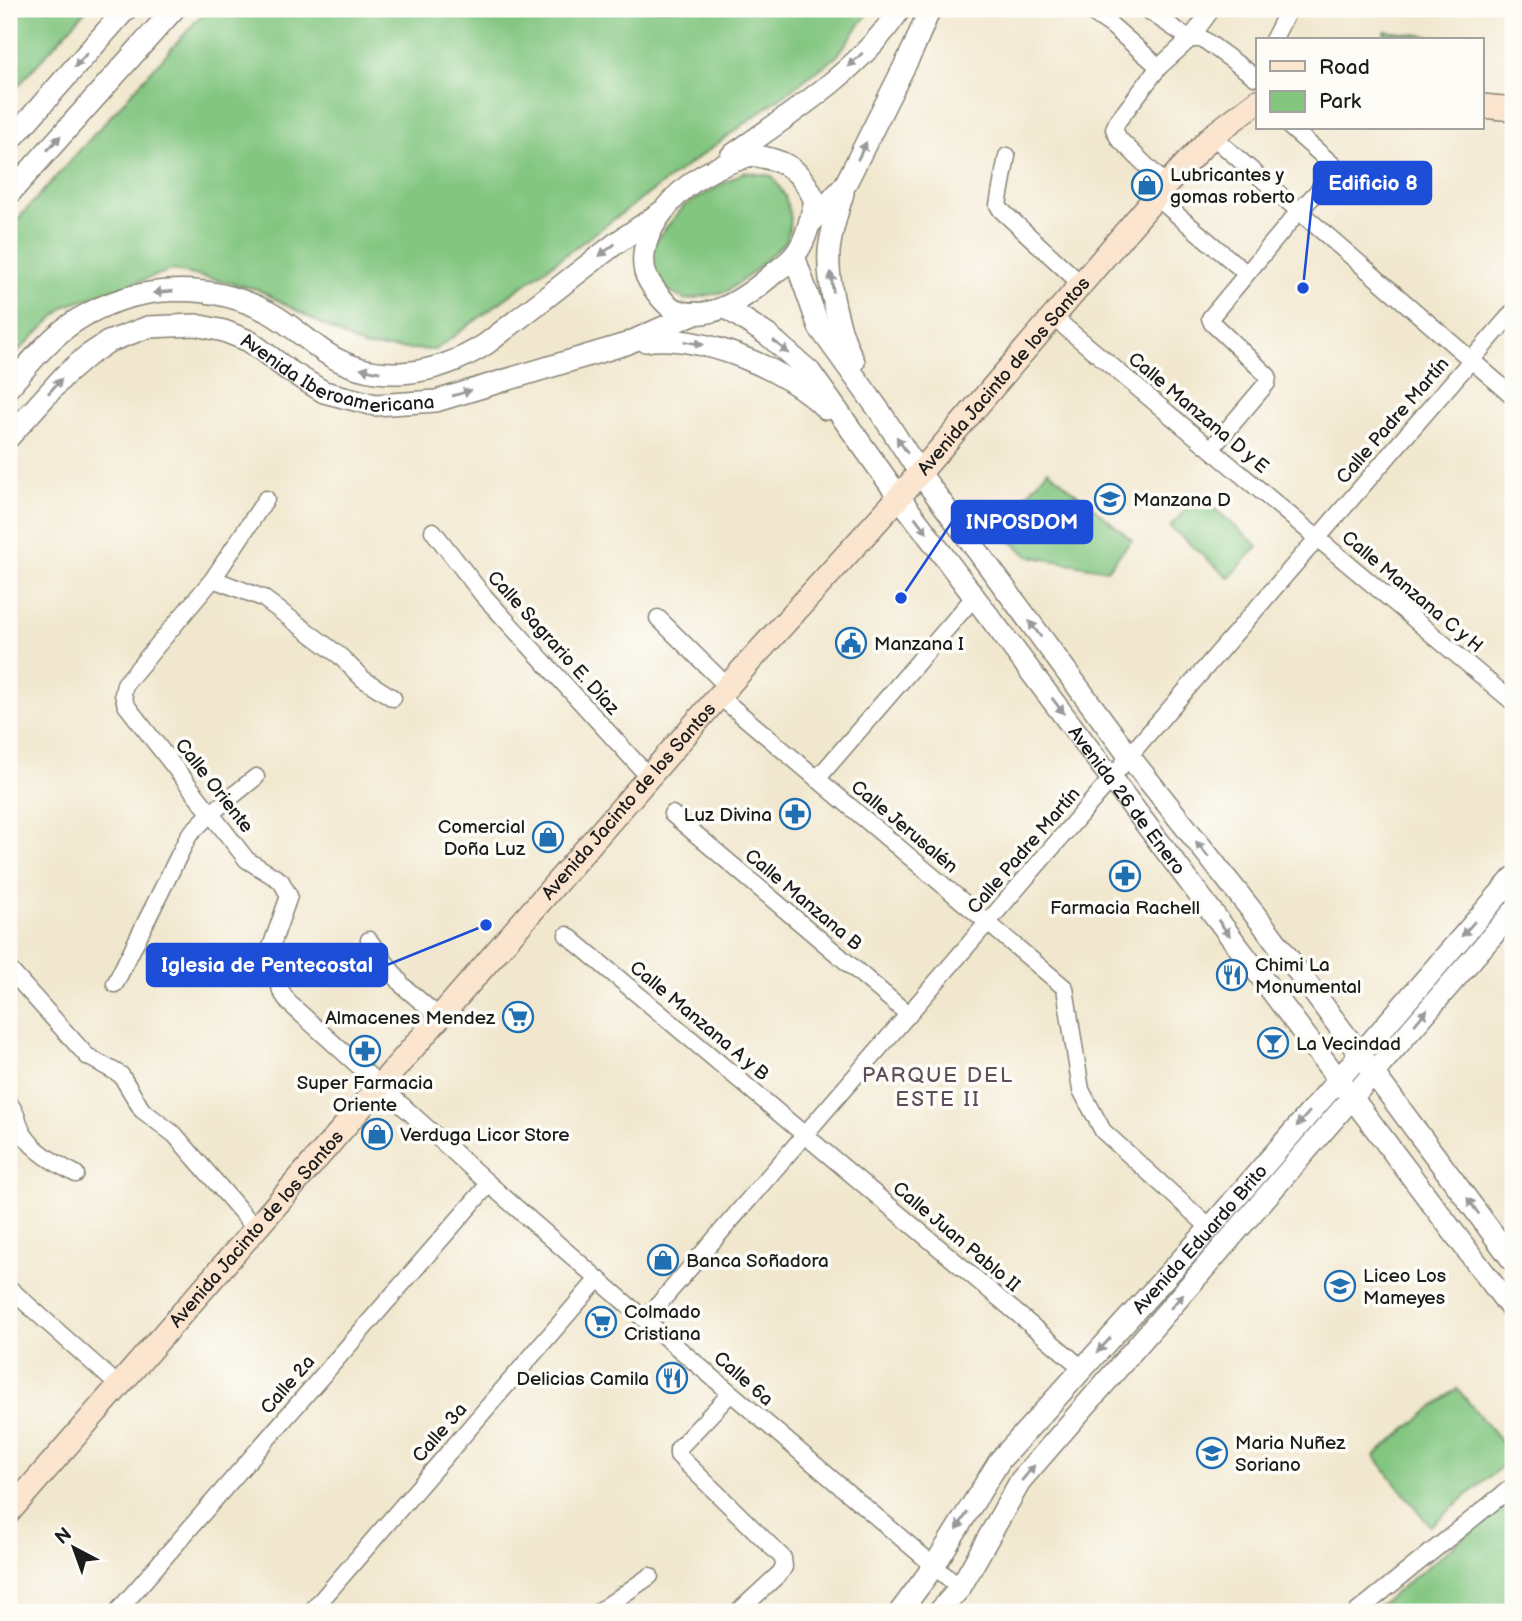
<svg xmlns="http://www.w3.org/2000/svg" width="1522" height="1621" viewBox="0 0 1522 1621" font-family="'Balsamiq Sans',sans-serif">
	<rect width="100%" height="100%" fill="#fdfcf7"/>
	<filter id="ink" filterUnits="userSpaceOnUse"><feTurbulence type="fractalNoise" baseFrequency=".0143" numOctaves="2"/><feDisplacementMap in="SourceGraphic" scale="14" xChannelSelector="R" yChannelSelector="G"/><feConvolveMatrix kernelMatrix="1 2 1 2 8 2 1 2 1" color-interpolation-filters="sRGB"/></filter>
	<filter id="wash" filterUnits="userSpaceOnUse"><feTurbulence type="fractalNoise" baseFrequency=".00686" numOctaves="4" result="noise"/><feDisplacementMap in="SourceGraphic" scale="28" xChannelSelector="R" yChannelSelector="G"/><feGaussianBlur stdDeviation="1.57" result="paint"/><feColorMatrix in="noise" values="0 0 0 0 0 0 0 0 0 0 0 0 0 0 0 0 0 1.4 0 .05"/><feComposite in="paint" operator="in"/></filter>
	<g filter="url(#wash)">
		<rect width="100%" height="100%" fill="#f1e7ce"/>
		<!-- green -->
		<g fill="#82c680" stroke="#4f714e" stroke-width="2">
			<polygon points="9,9 87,9 9,96"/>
			<polygon points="207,9 871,9 837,56 435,350 364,347 257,289 172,270 66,306 9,360 9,229"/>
			<polygon points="1385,31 1464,40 1384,40"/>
			<polygon points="744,172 772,176 785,196 791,219 787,240 751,274 727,291 686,300 672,293 661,282 651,262 651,246 684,206"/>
			<polygon points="1048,470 1132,540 1107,570 1028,556 998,529"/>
			<polygon points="1199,495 1258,546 1229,578 1170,527"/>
			<polygon points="1457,1388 1513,1457 1430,1526 1374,1456"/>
			<polygon points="1513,1498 1513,1612 1371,1612"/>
		</g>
	</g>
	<g filter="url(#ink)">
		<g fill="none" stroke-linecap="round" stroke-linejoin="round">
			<!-- minor casing -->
			<g stroke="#868275" stroke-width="19">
				<g id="minor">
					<polyline points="1087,9 1111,25 1159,67"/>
					<polyline points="1146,9 1190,39 1203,39 1255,77"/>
					<polyline points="1273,40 1289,9"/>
					<polyline points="1212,136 1513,396"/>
					<polyline points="1007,156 998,205 1001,210 1081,284"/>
					<polyline points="1166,185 1119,139 1114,129 1117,122 1159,67 1190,39 1212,9"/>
					<polyline points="1156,197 1246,273"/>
					<polyline points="1053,317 1513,702"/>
					<polyline points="1211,449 1267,383 1268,376 1212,323 1210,318 1299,211 1336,172 1333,165 1291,128"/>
					<polyline points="266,499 213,579 125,684 123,694 126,705 247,860 281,881 289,896 271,947 281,991 289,1003 489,1184 645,1320 960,1588"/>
					<polyline points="433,531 482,594 649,777"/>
					<polyline points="213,579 263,598 340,656 363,679 393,698"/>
					<polyline points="658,618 728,687"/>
					<polyline points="719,696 1065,988 1081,1090 1103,1131 1210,1228"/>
					<polyline points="817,779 975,596"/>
					<polyline points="672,814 909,1015"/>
					<polyline points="567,935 1082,1368"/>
					<polyline points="369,940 403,986 439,1017"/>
					<polyline points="9,969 87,1056 121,1075 142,1110 175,1135 256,1229"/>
					<polyline points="115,984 189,835 210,814 256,777"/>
					<path d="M9 1103C20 1117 16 1121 23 1133 34 1152 57 1164 76 1174"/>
					<polyline points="9,1288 119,1386"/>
					<polyline points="645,1320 1112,778 1129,756 1513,312"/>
					<polyline points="730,1394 678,1449 678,1455 783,1558 784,1567 780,1573 738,1612"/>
					<polyline points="117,1612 489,1184"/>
					<polyline points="311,1612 598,1279"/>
					<polyline points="598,1612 650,1576"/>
					<polyline points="1357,1612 1513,1486"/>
				</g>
			</g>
			<!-- tertiary casing -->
			<g stroke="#868275" stroke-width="24">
				<g id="tertiary">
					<polyline points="9,142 126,9"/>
					<path d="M751 155C785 160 800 168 815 201 810 219 807 241 794 256 789 262 781 268 774 273 748 296 710 325 674 309 664 305 648 282 645 272 636 232 677 188 711 171 723 164 738 160 751 155Z"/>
					<path d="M731 156C790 114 860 71 900 9"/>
					<path d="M843 193C837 213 831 231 829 251 827 284 839 333 854 362"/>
					<polyline points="9,194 174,9"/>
					<polyline points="810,224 845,185 913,49 930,9"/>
					<polyline points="794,256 819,327 881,413 919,472 1129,756 1268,931 1513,1261"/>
					<path id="s1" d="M725 307 769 336 810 372 899 497 1513 1311"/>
					<path d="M645 341C700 333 788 369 826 409"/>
					<path d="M9 387C29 364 50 337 77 320 135 284 209 280 270 313 290 324 307 340 326 353 376 386 438 375 486 344L615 244 663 211"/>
					<path id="s2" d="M9 437 64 376 87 356 108 342 148 327 196 325 224 331 249 341 288 370 324 392 375 405 436 401 626 344 695 313"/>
					<path id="s3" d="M900 1612 934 1566 1000 1460 1210 1228 1513 878"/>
					<polyline points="939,1612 960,1588 1021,1480 1513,912"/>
				</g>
			</g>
			<!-- secondary casing -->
			<g stroke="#868275" stroke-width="26">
				<g id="secondary">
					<polyline points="1482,106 1513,109"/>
					<path id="s4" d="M9 1512 733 680 899 497 1166 185 1212 136 1258 101"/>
				</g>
			</g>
			<!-- minor -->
			<use href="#minor" stroke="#fff" stroke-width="16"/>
			<!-- tertiary -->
			<use href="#tertiary" stroke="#fff" stroke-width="21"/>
			<!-- secondary -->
			<use href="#secondary" stroke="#fbe5cf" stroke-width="23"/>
		</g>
		<!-- one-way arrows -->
		<defs><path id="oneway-solid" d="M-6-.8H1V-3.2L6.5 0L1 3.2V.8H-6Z" transform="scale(1.75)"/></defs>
		<g fill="#999">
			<use href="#oneway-solid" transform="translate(81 60) rotate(131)"/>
			<use href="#oneway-solid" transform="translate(855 60) rotate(137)"/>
			<use href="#oneway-solid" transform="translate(54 143) rotate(-48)"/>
			<use href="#oneway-solid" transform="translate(862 151) rotate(-64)"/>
			<use href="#oneway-solid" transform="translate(607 250) rotate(142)"/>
			<use href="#oneway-solid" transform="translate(832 282) rotate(-97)"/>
			<use href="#oneway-solid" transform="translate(163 292) rotate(175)"/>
			<use href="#oneway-solid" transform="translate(694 343) rotate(10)"/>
			<use href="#oneway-solid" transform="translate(781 347) rotate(41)"/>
			<use href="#oneway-solid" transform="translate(370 370) rotate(-168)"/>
			<use href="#oneway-solid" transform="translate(55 386) rotate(-48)"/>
			<use href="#oneway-solid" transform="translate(462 393) rotate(-17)"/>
			<use href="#oneway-solid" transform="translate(902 445) rotate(-123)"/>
			<use href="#oneway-solid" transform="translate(921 525) rotate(53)"/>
			<use href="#oneway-solid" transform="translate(1035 629) rotate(-126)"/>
			<use href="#oneway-solid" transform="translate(1058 706) rotate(53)"/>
			<use href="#oneway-solid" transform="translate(1202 849) rotate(-129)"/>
			<use href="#oneway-solid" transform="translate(1224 928) rotate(53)"/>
			<use href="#oneway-solid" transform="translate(1468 929) rotate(131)"/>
			<use href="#oneway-solid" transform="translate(1421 1017) rotate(-50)"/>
			<use href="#oneway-solid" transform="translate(1303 1119) rotate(131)"/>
			<use href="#oneway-solid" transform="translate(1473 1206) rotate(-126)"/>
			<use href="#oneway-solid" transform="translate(1177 1301) rotate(-49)"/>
			<use href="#oneway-solid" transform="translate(1104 1345) rotate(132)"/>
			<use href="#oneway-solid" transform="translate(1028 1473) rotate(-50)"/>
			<use href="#oneway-solid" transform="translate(962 1521) rotate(122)"/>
		</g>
	</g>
	<!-- icons -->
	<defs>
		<g id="shop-ring" transform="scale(1.575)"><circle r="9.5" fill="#fdfcf7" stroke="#1f6fb2" stroke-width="1.5"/><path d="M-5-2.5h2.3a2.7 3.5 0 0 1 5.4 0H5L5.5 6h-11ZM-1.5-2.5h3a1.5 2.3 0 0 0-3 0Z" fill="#1f6fb2"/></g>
		<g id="school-ring" transform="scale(1.575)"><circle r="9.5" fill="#fdfcf7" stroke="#1f6fb2" stroke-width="1.5"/><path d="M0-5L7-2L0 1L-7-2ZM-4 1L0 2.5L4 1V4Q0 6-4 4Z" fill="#1f6fb2"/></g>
		<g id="civic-ring" transform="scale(1.575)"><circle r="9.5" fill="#fdfcf7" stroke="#1f6fb2" stroke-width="1.5"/><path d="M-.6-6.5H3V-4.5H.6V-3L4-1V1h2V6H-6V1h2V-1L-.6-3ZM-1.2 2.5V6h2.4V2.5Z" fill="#1f6fb2"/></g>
		<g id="pharmacy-ring" transform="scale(1.575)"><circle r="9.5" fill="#fdfcf7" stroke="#1f6fb2" stroke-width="1.5"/><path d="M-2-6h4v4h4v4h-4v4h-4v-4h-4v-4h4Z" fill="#1f6fb2"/></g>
		<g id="restaurant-ring" transform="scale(1.575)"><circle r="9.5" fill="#fdfcf7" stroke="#1f6fb2" stroke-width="1.5"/><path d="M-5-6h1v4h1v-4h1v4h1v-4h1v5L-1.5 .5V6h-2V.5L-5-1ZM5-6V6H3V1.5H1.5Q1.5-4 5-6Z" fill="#1f6fb2"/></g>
		<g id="supermarket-ring" transform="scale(1.575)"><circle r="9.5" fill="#fdfcf7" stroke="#1f6fb2" stroke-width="1.5"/><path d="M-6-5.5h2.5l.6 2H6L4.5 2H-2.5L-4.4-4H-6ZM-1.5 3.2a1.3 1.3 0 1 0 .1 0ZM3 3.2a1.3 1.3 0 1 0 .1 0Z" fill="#1f6fb2"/></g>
		<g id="bar-ring" transform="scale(1.575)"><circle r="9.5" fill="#fdfcf7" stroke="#1f6fb2" stroke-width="1.5"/><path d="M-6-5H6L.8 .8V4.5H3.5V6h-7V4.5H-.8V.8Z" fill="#1f6fb2"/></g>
	</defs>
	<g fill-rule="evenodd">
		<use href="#shop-ring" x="1147" y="185"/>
		<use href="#school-ring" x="1110" y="499"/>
		<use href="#civic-ring" x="851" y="643"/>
		<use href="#pharmacy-ring" x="795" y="814"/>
		<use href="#shop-ring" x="548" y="837"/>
		<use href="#pharmacy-ring" x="1125" y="876"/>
		<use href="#restaurant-ring" x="1232" y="975"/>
		<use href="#supermarket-ring" x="518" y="1017"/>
		<use href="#bar-ring" x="1273" y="1043"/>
		<use href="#pharmacy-ring" x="365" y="1051"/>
		<use href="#shop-ring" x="377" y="1134"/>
		<use href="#shop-ring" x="663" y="1260"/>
		<use href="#school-ring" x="1340" y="1286"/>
		<use href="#supermarket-ring" x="601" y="1322"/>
		<use href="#restaurant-ring" x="672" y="1378"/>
		<use href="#school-ring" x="1212" y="1453"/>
	</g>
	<g text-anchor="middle" stroke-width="7" stroke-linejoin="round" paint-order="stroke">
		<!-- poi labels -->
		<g font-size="19" fill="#1c1c1c" stroke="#fdfcf7" text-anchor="start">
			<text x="1170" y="181">Lubricantes y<tspan x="1170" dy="22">gomas roberto</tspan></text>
			<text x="1133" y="506">Manzana D</text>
			<text x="874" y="650">Manzana I</text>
			<text x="772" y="821" text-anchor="end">Luz Divina</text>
			<text x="525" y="833" text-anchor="end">Comercial<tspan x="525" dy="22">Doña Luz</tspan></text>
			<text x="1125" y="914" text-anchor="middle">Farmacia Rachell</text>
			<text x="1255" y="971">Chimi La<tspan x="1255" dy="22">Monumental</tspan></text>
			<text x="495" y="1024" text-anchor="end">Almacenes Mendez</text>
			<text x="1296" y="1050">La Vecindad</text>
			<text x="365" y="1089" text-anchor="middle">Super Farmacia<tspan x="365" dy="22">Oriente</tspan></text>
			<text x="400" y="1141">Verduga Licor Store</text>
			<text x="686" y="1267">Banca Soñadora</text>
			<text x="1363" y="1282">Liceo Los<tspan x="1363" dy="22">Mameyes</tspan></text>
			<text x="624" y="1318">Colmado<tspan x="624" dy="22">Cristiana</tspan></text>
			<text x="649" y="1385" text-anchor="end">Delicias Camila</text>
			<text x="1235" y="1449">Maria Nuñez<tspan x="1235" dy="22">Soriano</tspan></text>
		</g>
		<!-- street labels -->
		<g font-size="19" fill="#1c1c1c" stroke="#fdfcf7">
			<text dy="7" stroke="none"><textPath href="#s2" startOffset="382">Avenida Iberoamericana</textPath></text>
			<text dy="7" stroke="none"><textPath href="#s4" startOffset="1510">Avenida Jacinto de los Santos</textPath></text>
			<text transform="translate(1199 412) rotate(40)" y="7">Calle Manzana D y E</text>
			<text transform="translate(1392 420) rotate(-49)" y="7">Calle Padre Martín</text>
			<text transform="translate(1413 591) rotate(40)" y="7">Calle Manzana C y H</text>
			<text transform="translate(554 642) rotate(48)" y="7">Calle Sagrario E. Díaz</text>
			<text transform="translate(215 785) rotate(52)" y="7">Calle Oriente</text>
			<text dy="7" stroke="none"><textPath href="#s1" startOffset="640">Avenida 26 de Enero</textPath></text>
			<text dy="7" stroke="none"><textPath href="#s4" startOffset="943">Avenida Jacinto de los Santos</textPath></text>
			<text transform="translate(905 826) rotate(40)" y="7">Calle Jerusalén</text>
			<text transform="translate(1023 850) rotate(-49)" y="7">Calle Padre Martín</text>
			<text transform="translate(804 899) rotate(40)" y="7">Calle Manzana B</text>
			<text transform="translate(700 1020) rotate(40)" y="7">Calle Manzana A y B</text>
			<text dy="7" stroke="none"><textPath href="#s4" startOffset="376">Avenida Jacinto de los Santos</textPath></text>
			<text transform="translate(957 1236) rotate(40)" y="7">Calle Juan Pablo II</text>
			<text dy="7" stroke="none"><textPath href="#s3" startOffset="480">Avenida Eduardo Brito</textPath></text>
			<text transform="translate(744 1378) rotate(41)" y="7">Calle 6a</text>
			<text transform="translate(287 1384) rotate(-49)" y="7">Calle 2a</text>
			<text transform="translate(439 1432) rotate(-49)" y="7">Calle 3a</text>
		</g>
		<!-- neighbourhood labels -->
		<g font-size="21" letter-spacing="2" fill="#5e4d5a" stroke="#fdfcf7">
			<text x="938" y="1082">PARQUE DEL<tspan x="938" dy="24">ESTE II</tspan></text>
		</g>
	</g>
	<!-- callouts -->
	<path fill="none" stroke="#1d4ed8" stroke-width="2.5" d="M1303 288L1314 183M901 598L952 522M486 925L387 965"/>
	<g fill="#1d4ed8" stroke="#fdfcf7" stroke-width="2.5">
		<circle cx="1303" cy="288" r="7"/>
		<circle cx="901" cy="598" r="7"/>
		<circle cx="486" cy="925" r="7"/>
	</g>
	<g fill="#1d4ed8" stroke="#1d4ed8" stroke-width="2.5">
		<rect x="1314" y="162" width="117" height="42" rx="7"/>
		<rect x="952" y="501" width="140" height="42" rx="7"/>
		<rect x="147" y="944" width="240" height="42" rx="7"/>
	</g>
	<g font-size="21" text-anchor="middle" font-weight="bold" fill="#fff">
		<text x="1373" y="190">Edificio 8</text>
		<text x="1022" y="529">INPOSDOM</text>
		<text x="267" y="972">Iglesia de Pentecostal</text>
	</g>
	<!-- margin -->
	<rect width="1522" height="1621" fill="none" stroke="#fdfcf7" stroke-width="35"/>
	<!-- legend -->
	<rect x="1256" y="38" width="228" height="91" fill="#fdfcf7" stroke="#a3a29f" stroke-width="2"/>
	<rect x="1270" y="61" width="35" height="10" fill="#fbe5cf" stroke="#a3a29f" stroke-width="2"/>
	<text x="1319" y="74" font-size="21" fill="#1c1c1c">Road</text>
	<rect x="1270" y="91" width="35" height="21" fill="#82c680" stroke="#a3a29f" stroke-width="2"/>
	<text x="1319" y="108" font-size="21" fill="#1c1c1c">Park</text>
	<!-- north arrow -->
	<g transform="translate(74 1548) rotate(319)" stroke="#fdfcf7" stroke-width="5" paint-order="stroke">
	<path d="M0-5L12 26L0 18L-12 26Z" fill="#1c1c1c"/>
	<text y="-10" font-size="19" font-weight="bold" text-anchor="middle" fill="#1c1c1c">N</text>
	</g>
</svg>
